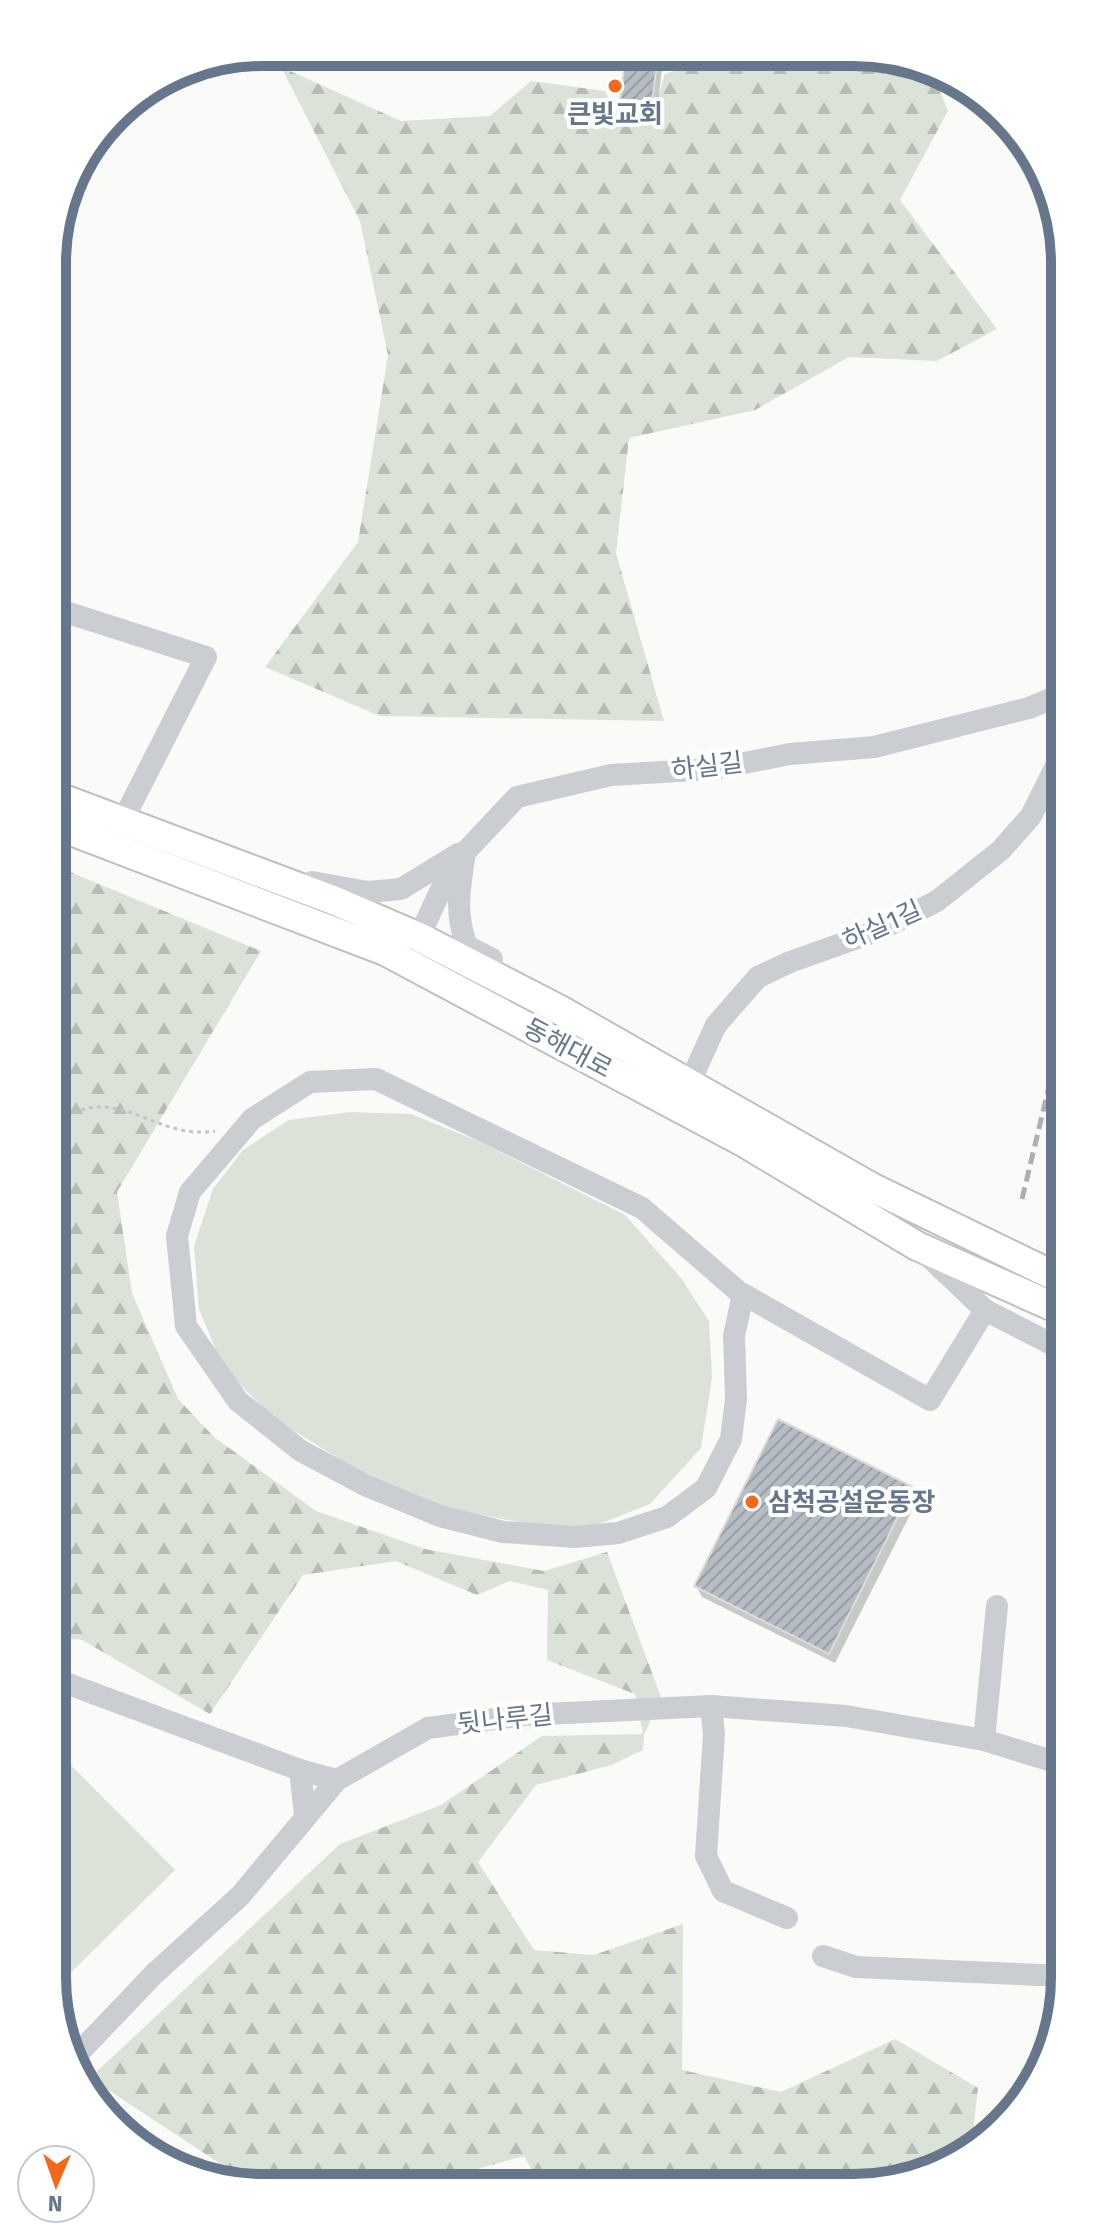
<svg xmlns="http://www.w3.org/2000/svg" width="1117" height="2240" viewBox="0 0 1117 2240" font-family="'Fira Sans','Noto Sans KR',sans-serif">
	<defs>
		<pattern id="forest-firs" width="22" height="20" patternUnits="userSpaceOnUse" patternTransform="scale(2)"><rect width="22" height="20" fill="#dbe3d8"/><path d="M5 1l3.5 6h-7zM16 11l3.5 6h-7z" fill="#b5bdb5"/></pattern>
		<pattern id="building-hatch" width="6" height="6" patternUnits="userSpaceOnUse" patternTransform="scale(2)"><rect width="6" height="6" fill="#b5bcc3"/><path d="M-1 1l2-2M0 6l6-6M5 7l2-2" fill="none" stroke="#979ea4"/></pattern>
	</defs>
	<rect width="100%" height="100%" fill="#fafaf8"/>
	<!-- forest -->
	<g fill="url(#forest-firs)">
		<polygon points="704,55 895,56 934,76 948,111 900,200 997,329 937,361 849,357 755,410 629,438 616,553 664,721 380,716 265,667 358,542 388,355 360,221 281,67 401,121 490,116 531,81 605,91 616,110 653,113 665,74 703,61"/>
		<polygon points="53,865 261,951 117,1192 132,1293 178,1399 214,1437 316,1511 425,1549 544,1571 607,1552 661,1697 644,1735 643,1750 611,1765 536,1785 478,1862 534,1950 594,1955 683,1924 682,2070 781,2092 895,2039 978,2088 972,2141 921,2177 854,2188 541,2187 524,2156 412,2187 254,2186 90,2078 340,1844 441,1805 542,1736 643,1734 635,1694 547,1660 548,1590 510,1581 477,1595 396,1561 303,1575 210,1714 82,1640 52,1637"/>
	</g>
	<!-- pitch -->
	<g fill="#dbe3d8">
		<polygon points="350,1112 411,1114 480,1142 625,1215 681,1278 709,1321 712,1378 701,1448 650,1504 584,1530 538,1526 452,1509 354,1468 273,1418 223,1367 199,1309 194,1246 213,1189 243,1150 289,1120"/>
		<polygon points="52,1746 175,1870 54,1989 52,1977"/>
	</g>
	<!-- shadow -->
	<g fill="#0003">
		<polygon points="628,54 705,55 704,64 663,59 657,113 629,109 623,99"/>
		<polygon points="912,1489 918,1499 835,1663 702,1597 696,1586"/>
	</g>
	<!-- building -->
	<g fill="url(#building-hatch)" stroke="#dcdcda" stroke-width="2">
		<polygon points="626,54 658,54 652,103 620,99"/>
		<polygon points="778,1419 913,1487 829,1654 694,1586"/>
	</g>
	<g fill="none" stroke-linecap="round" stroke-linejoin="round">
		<!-- major casing -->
		<g stroke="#bdc0c5" stroke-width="32">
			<g id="major">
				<polyline points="53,795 333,900 419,937 560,1010 871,1187 1065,1281"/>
				<polyline points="53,824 385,951 745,1143 917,1246 1065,1312"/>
			</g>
		</g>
		<!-- path -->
		<path stroke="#c3c5c8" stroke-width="3" stroke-dasharray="4 4" stroke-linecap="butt" d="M53 1125C117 1077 151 1141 215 1131"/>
		<!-- minor -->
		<g stroke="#cacdd2" stroke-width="22">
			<polyline points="53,608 206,657 122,822"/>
			<path d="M464 859C459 891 455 916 467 946L492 959"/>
			<polyline points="312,882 368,892 401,889 458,854"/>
			<polyline points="419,937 452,866 517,797 611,775 714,769 790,754 874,747 1029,708 1065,693"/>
			<polyline points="689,1084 716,1025 758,977 790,962 880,930 937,901 1001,850 1031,816 1065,748"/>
			<polyline points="743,1294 734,1336 736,1399 731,1439 706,1488 667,1517 618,1533 575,1537 503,1532 440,1516 365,1485 301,1451 238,1401 186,1326 177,1236 190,1192 252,1119 310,1082 376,1079 642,1208 739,1292 743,1294 930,1400 985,1310 927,1255"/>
			<polyline points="985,1310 1065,1351"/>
			<polyline points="52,1678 300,1770"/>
			<polyline points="711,1706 714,1734 706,1856 723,1891 787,1918"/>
			<polyline points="984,1740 997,1606"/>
			<polyline points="305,1815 300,1770 337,1780"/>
			<polyline points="823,1956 856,1967 1065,1976"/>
			<polyline points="73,2059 154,1974 240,1896 337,1780 428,1728 525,1715 711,1706 846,1716 984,1740 1065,1765"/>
		</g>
		<!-- major -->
		<use href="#major" stroke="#fff" stroke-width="28"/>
		<!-- rail -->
		<polyline stroke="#a9afb6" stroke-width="5" stroke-dasharray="12 6" stroke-linecap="butt" points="1022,1199 1065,1020"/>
	</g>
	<!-- markers -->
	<g fill="#f6671c" stroke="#fff" stroke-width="3">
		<circle cx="615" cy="86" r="8"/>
		<circle cx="752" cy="1502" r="8"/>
	</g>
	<g text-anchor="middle" stroke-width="8" stroke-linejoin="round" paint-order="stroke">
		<!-- poi labels -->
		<g font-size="26" font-weight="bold" fill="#66778c" stroke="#fff">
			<text x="615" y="123">큰빛교회</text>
			<text x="768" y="1511" text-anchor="start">삼척공설운동장</text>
		</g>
		<!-- street labels -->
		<g font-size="26" fill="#66778c" stroke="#fff">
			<text transform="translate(707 766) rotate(-7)" y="9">하실길</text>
			<text transform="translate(882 925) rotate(-24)" y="9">하실1길</text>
			<text transform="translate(568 1048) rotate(28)" y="9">동해대로</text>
			<text transform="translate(505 1719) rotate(-6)" y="9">뒷나루길</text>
		</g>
	</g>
	<!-- crop -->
	<path d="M0 0H1117V2240H0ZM263 66H854A197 197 0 0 1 1051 263V1977A197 197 0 0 1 854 2174H263A197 197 0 0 1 66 1977V263A197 197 0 0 1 263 66Z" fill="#fff" fill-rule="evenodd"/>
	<path fill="none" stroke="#66778c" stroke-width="10" d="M263 66H854A197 197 0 0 1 1051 263V1977A197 197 0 0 1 854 2174H263A197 197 0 0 1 66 1977V263A197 197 0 0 1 263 66Z"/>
	<!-- north arrow -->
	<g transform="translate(56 2184) rotate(182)"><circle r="38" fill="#ffffff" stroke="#c2c9d1" stroke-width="2"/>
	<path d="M0-6L14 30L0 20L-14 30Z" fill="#f6671c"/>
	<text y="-12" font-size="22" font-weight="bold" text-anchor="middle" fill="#66778c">N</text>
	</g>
</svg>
